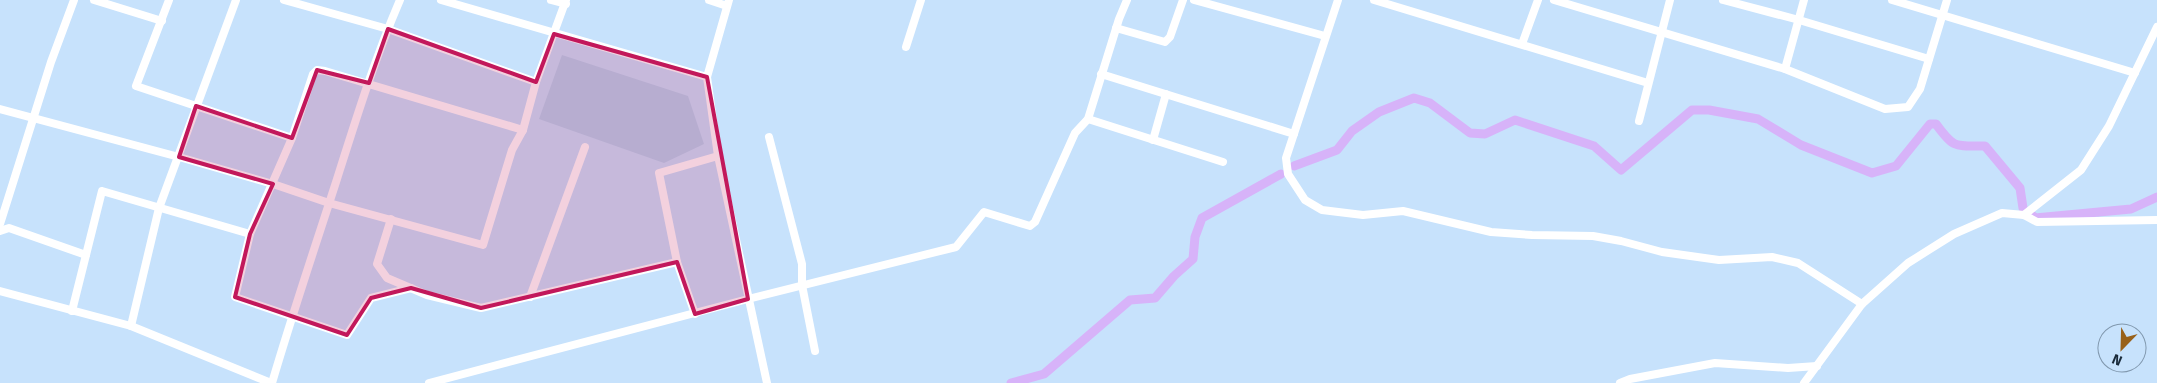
<svg xmlns="http://www.w3.org/2000/svg" width="2157" height="383" viewBox="0 0 2157 383" font-family="'Fira Sans',sans-serif">
	<rect width="100%" height="100%" fill="#c7e2fc"/>
	<!-- built -->
	<polygon fill="#b5d2ee" points="562,55 688,96 704,144 664,163 539,119"/>
	<g fill="none" stroke-linecap="round" stroke-linejoin="round">
		<!-- canal -->
		<g stroke="#d7b3f9" stroke-width="9">
			<path d="M1294 166 1337 150 1352 131 1379 112 1414 98 1430 103 1470 133 1485 134 1515 120 1594 146 1621 170 1692 110H1709L1758 119 1801 145 1872 173 1896 166 1930 124H1936C1954 149 1955 146 1985 146L2020 188 2023 208"/>
			<polyline points="2033,216 2035,218 2131,209 2157,197"/>
			<polyline points="1011,383 1044,374 1130,300 1155,298 1174,276 1193,259 1195,237 1202,218 1281,174"/>
		</g>
		<!-- minor -->
		<g stroke="#fff" stroke-width="8">
			<polyline points="94,0 162,21"/>
			<polyline points="169,0 136,86 292,138"/>
			<polyline points="284,0 388,29 536,82"/>
			<polyline points="441,0 707,77"/>
			<polyline points="551,0 566,4"/>
			<polyline points="709,0 727,6"/>
			<polyline points="729,0 707,77 718,156 767,383"/>
			<polyline points="1194,0 1325,36"/>
			<polyline points="1338,0 1286,158 1288,174 1305,200 1322,210 1363,215 1403,211 1491,232 1532,235 1593,236 1621,241 1662,252 1719,260 1772,257 1798,263 1862,304"/>
			<polyline points="1374,0 1648,83"/>
			<polyline points="1554,0 1785,69 1885,109 1908,107 1920,89 1947,0"/>
			<polyline points="1723,0 1799,20 1929,59"/>
			<polyline points="1892,0 2135,73"/>
			<polyline points="1116,28 1165,42 1170,37 1183,0"/>
			<polyline points="1522,44 1538,0"/>
			<polyline points="906,47 921,0"/>
			<polyline points="1785,69 1804,0"/>
			<polyline points="1101,74 1294,134"/>
			<polyline points="0,109 179,157 273,184 329,203 483,245 512,150 523,130 536,82 566,0"/>
			<polyline points="1088,119 1223,162"/>
			<polyline points="1639,121 1670,0"/>
			<polyline points="769,137 802,264 802,285 815,351"/>
			<polyline points="1153,140 1166,94"/>
			<polyline points="2024,215 2081,170 2109,126 2157,27"/>
			<polyline points="391,219 377,264 387,278 427,295 481,308 677,262"/>
			<polyline points="0,224 51,62 74,0"/>
			<polyline points="0,231 9,228 86,255"/>
			<polyline points="411,288 371,298 347,335 235,297 250,234 292,138 313,74 317,70 325,71 523,130"/>
			<polyline points="0,291 131,326 271,383"/>
			<polyline points="530,297 585,147"/>
			<polyline points="72,311 102,191 250,234"/>
			<polyline points="695,314 677,262 659,173 718,156"/>
			<polyline points="131,326 159,208 236,0"/>
			<path d="M272 383C292 315 315 247 337 179 356 119 375 58 400 0"/>
			<polyline points="429,383 748,299 956,247 984,212 1030,226 1035,222 1075,133 1088,119 1119,19 1127,0"/>
			<polyline points="1620,383 1630,379 1715,363 1788,368 1817,366"/>
			<polyline points="1804,383 1862,304 1908,263 1954,234 2002,213 2024,215 2037,222 2157,220"/>
		</g>
	</g>
	<!-- marked area -->
	<path fill="#c2185b" fill-opacity="0.2" stroke="#c2185b" stroke-width="4" stroke-linejoin="round" d="M388 29 536 82 554 34 707 77 748 299 695 314 677 262 481 308 411 288 371 298 347 335 235 297 250 234 273 184 179 157 196 106 292 138 317 70 369 83Z"/>
	<!-- north arrow -->
	<g transform="translate(2122 348) rotate(203)"><circle r="24" fill="#c7e2fc" stroke="#8198ae"/>
	<path d="M0-4L9 19L0 12L-9 19Z" fill="#98611a"/>
	<text y="-8" font-size="14" font-weight="bold" text-anchor="middle" fill="#192a3a">N</text>
	</g>
</svg>
